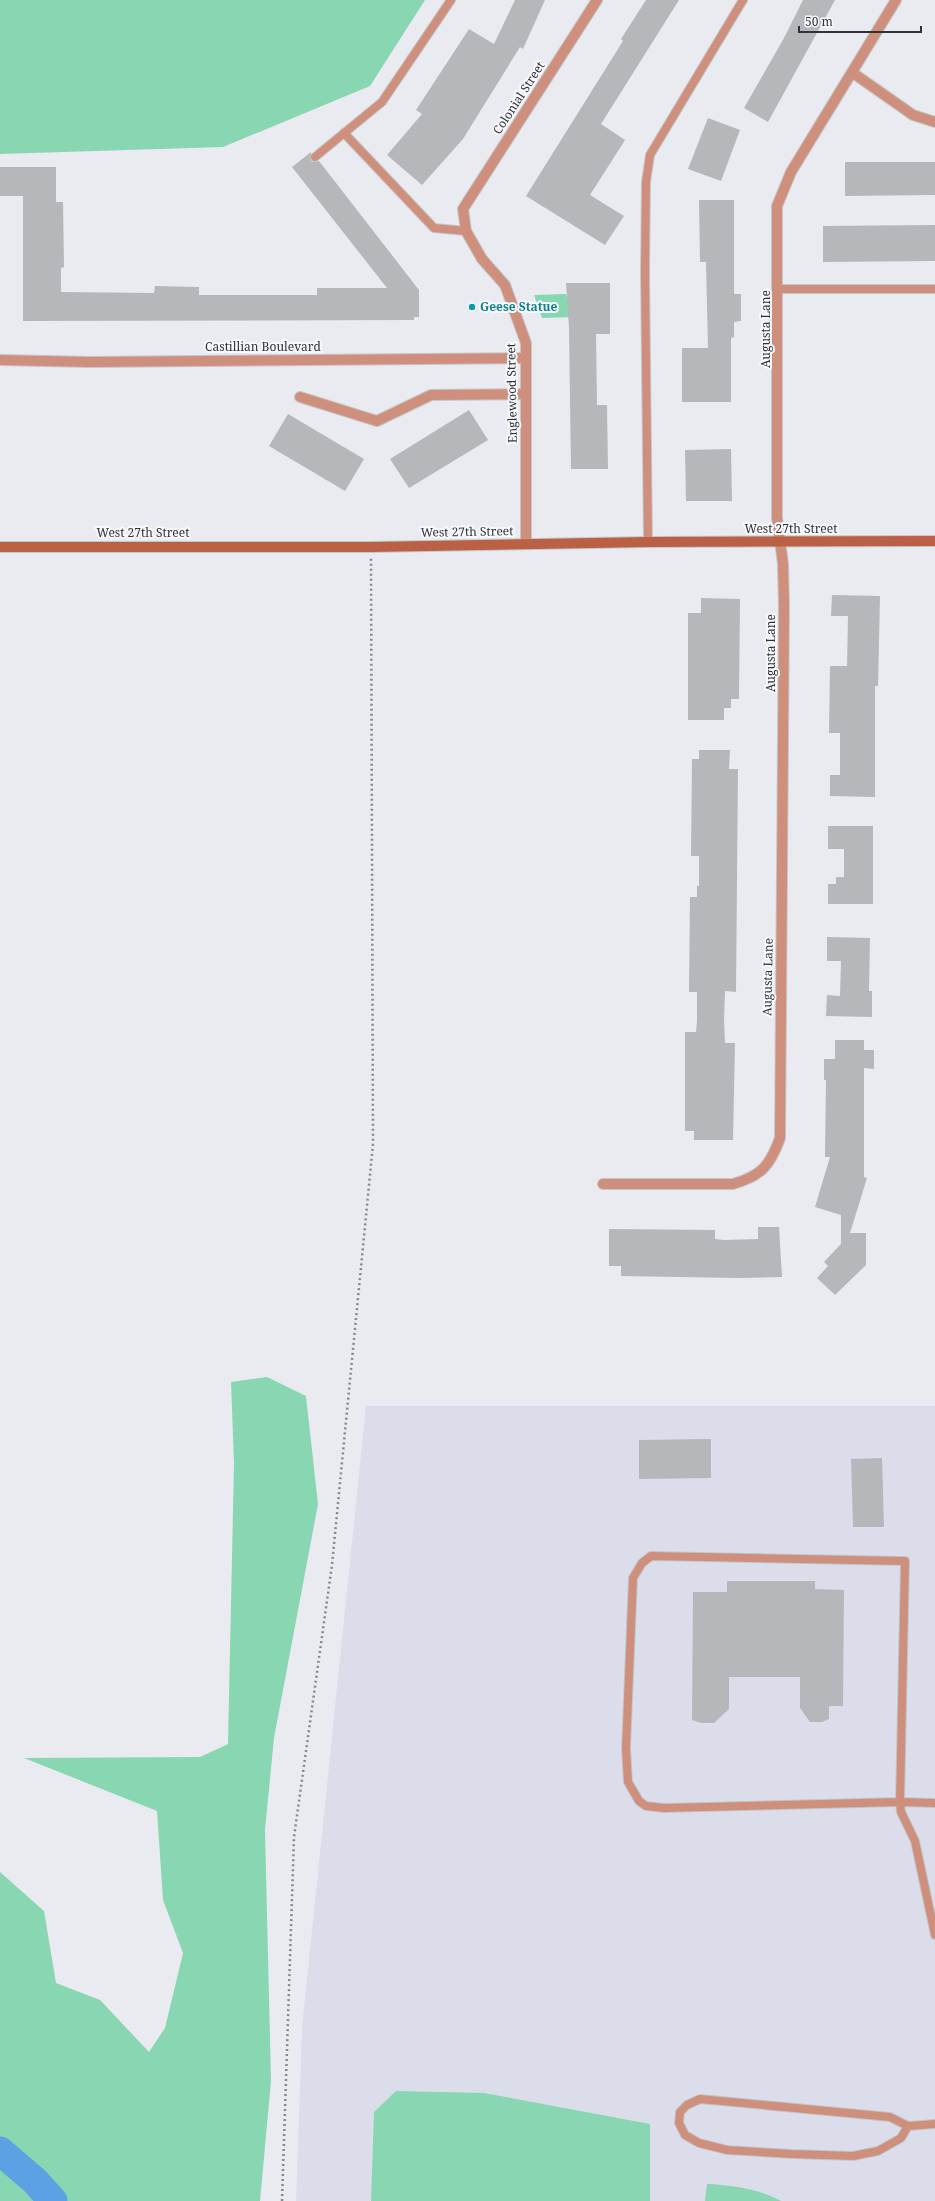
<svg xmlns="http://www.w3.org/2000/svg" width="935" height="2201" viewBox="0 0 935 2201" font-family="'Noto Serif',serif">
	<rect width="100%" height="100%" fill="#eaebf0"/>
	<!-- built -->
	<polygon fill="#dbdeea" points="366,1406 935,1406 935,2201 296,2201 302,2028"/>
	<!-- green -->
	<g fill="#89d6b2">
		<polygon points="0,0 425,0 370,86 223,147 0,154"/>
		<polygon points="566,294 567,298 574,298 574,317 542,318 534,295"/>
		<polygon points="267,1377 306,1396 318,1504 274,1738 265,1830 271,2081 260,2201 0,2201 0,1872 44,1911 56,1983 100,2000 149,2052 165,2028 183,1953 163,1900 157,1811 24,1758 200,1757 228,1744 234,1463 231,1382"/>
		<polygon points="396,2091 484,2093 650,2124 650,2201 371,2201 374,2112"/>
		<path d="M707 2184C732 2185 759 2189 781 2201H705Z"/>
	</g>
	<g fill="none" stroke-linecap="round" stroke-linejoin="round">
		<!-- river -->
		<polyline stroke="#5ba1e3" stroke-width="29" points="0,2151 35,2181 53,2201"/>
	</g>
	<!-- building -->
	<g fill="#b5b7bb">
		<polygon points="515,0 545,0 523,49 520,47 463,139 422,185 387,155 422,114 416,110 469,29 494,44"/>
		<polygon points="646,0 679,0 601,124 625,140 590,195 624,216 605,245 526,196 623,41 621,39"/>
		<polygon points="803,0 835,0 768,122 744,108 784,38"/>
		<polygon points="708,118 740,130 721,181 688,169"/>
		<polygon points="311,152 311,160 313,162 319,161 419,290 419,317 414,317 414,320 23,321 23,196 0,196 0,167 56,167 56,202 63,202 64,267 61,268 61,292 154,293 155,286 199,287 199,295 317,295 317,288 387,288 292,167"/>
		<polygon points="845,162 935,162 935,195 845,196"/>
		<polygon points="699,200 734,200 734,294 741,294 741,321 734,322 734,337 731,338 731,402 682,402 682,348 708,348 706,262 700,262"/>
		<polygon points="935,225 935,261 823,262 823,226"/>
		<polygon points="566,283 610,283 610,334 596,334 597,405 607,405 608,469 571,469 569,328"/>
		<polygon points="469,410 488,440 409,488 390,459"/>
		<polygon points="288,414 364,459 345,491 269,446"/>
		<polygon points="731,449 732,501 686,501 685,450"/>
		<polygon points="832,595 880,596 878,686 875,686 875,797 830,796 830,775 840,775 840,733 829,733 830,666 847,666 848,616 831,616"/>
		<polygon points="701,598 740,599 739,699 731,699 731,708 724,708 724,720 688,720 688,613 701,613"/>
		<polygon points="699,750 730,750 729,769 738,769 736,992 725,991 724,1021 725,1043 735,1043 733,1140 694,1140 694,1131 685,1131 685,1032 696,1032 697,1021 697,992 689,992 690,897 697,897 697,886 699,886 699,856 691,856 692,759 699,759"/>
		<polygon points="828,826 873,826 873,904 828,904 828,884 836,884 836,877 844,877 844,849 828,849"/>
		<polygon points="827,937 870,938 869,991 872,991 872,1017 826,1016 827,995 840,996 841,961 827,961"/>
		<polygon points="835,1040 864,1040 864,1050 874,1050 874,1069 864,1068 864,1177 867,1178 850,1233 866,1233 866,1265 835,1295 817,1278 828,1266 824,1262 841,1244 841,1215 815,1207 830,1157 825,1157 826,1080 824,1080 824,1059 835,1059"/>
		<polygon points="758,1227 779,1227 782,1277 737,1278 621,1276 621,1266 609,1266 609,1229 715,1230 715,1239 724,1240 758,1239"/>
		<polygon points="711,1439 711,1478 639,1479 639,1440"/>
		<polygon points="882,1458 884,1527 853,1527 851,1459"/>
		<polygon points="727,1581 815,1581 815,1589 844,1590 843,1706 829,1706 829,1719 822,1722 810,1722 800,1708 800,1677 729,1677 729,1709 714,1723 701,1723 692,1720 693,1592 727,1592"/>
	</g>
	<g fill="none" stroke-linecap="round" stroke-linejoin="round">
		<!-- service casing -->
		<g stroke="#c5c6ca" stroke-width="10">
			<g id="service">
				<polyline points="344,133 434,228 466,231"/>
				<polyline points="315,157 382,102 451,0"/>
				<polyline points="779,289 935,289"/>
				<polyline points="648,542 645,272 646,182 650,155 743,0"/>
				<polyline points="935,1803 900,1802 664,1808 646,1806 639,1801 628,1782 626,1748 633,1578 642,1563 651,1556 905,1561 900,1802 901,1812 915,1841 935,1935"/>
				<polyline points="908,2126 901,2138 878,2151 853,2156 792,2154 727,2150 699,2143 685,2135 679,2123 680,2112 687,2105 700,2099 890,2117 908,2126 935,2124"/>
			</g>
		</g>
		<!-- minor casing -->
		<g stroke="#c5c6ca" stroke-width="12">
			<g id="minor">
				<polyline points="853,73 913,115 935,122"/>
				<polyline points="0,360 90,362 526,358"/>
				<polyline points="300,397 377,421 431,395 526,394"/>
				<polyline points="526,544 526,343 505,285 482,259 466,231 463,209 597,0"/>
				<path d="M603 1184H733C761 1176 770 1166 780 1138L784 606 783 564 777 518V206L791 172 896 0"/>
			</g>
		</g>
		<!-- secondary casing -->
		<g stroke="#c5c6ca" stroke-width="12">
			<polyline id="secondary" points="0,547 371,547 648,542 935,541"/>
		</g>
		<!-- path -->
		<polyline stroke="#86878a" stroke-width="2.5" stroke-dasharray="2 3" stroke-linecap="butt" points="282,2201 294,1837 332,1565 373,1144 371,558"/>
		<!-- service -->
		<use href="#service" stroke="#ce907c" stroke-width="8"/>
		<!-- minor -->
		<use href="#minor" stroke="#ce907c" stroke-width="10"/>
		<!-- secondary -->
		<use href="#secondary" stroke="#ba6044" stroke-width="10"/>
	</g>
	<!-- markers -->
	<circle fill="#0f9aa8" stroke="#f8f9fe" stroke-width="1.5" cx="472" cy="307" r="4"/>
	<g text-anchor="middle" stroke-width="4" stroke-linejoin="round" paint-order="stroke">
		<!-- street labels -->
		<g font-size="12" fill="#313234" stroke="#f8f9fe">
			<text transform="translate(519 98) rotate(-57)" y="4">Colonial Street</text>
			<text transform="translate(766 329) rotate(-90)" y="4">Augusta Lane</text>
			<text x="263" y="351">Castillian Boulevard</text>
			<text transform="translate(512 393) rotate(-91)" y="4">Englewood Street</text>
			<text x="791" y="533">West 27th Street</text>
			<text transform="translate(467 532) rotate(-1)" y="4">West 27th Street</text>
			<text x="143" y="537">West 27th Street</text>
			<text transform="translate(771 653) rotate(-90)" y="4">Augusta Lane</text>
			<text transform="translate(768 977) rotate(-89)" y="4">Augusta Lane</text>
		</g>
		<!-- culture labels -->
		<g font-size="12" font-weight="bold" fill="#0d838f" stroke="#f8f9fe" text-anchor="start">
			<text x="480" y="311">Geese Statue</text>
		</g>
	</g>
	<!-- scale -->
	<path d="M799 26v6h122v-6" fill="none" stroke="#313234" stroke-width="2"/>
	<text x="805" y="26" font-size="12" fill="#313234" stroke="#f8f9fe" stroke-width="3" paint-order="stroke">50 m</text>
</svg>
